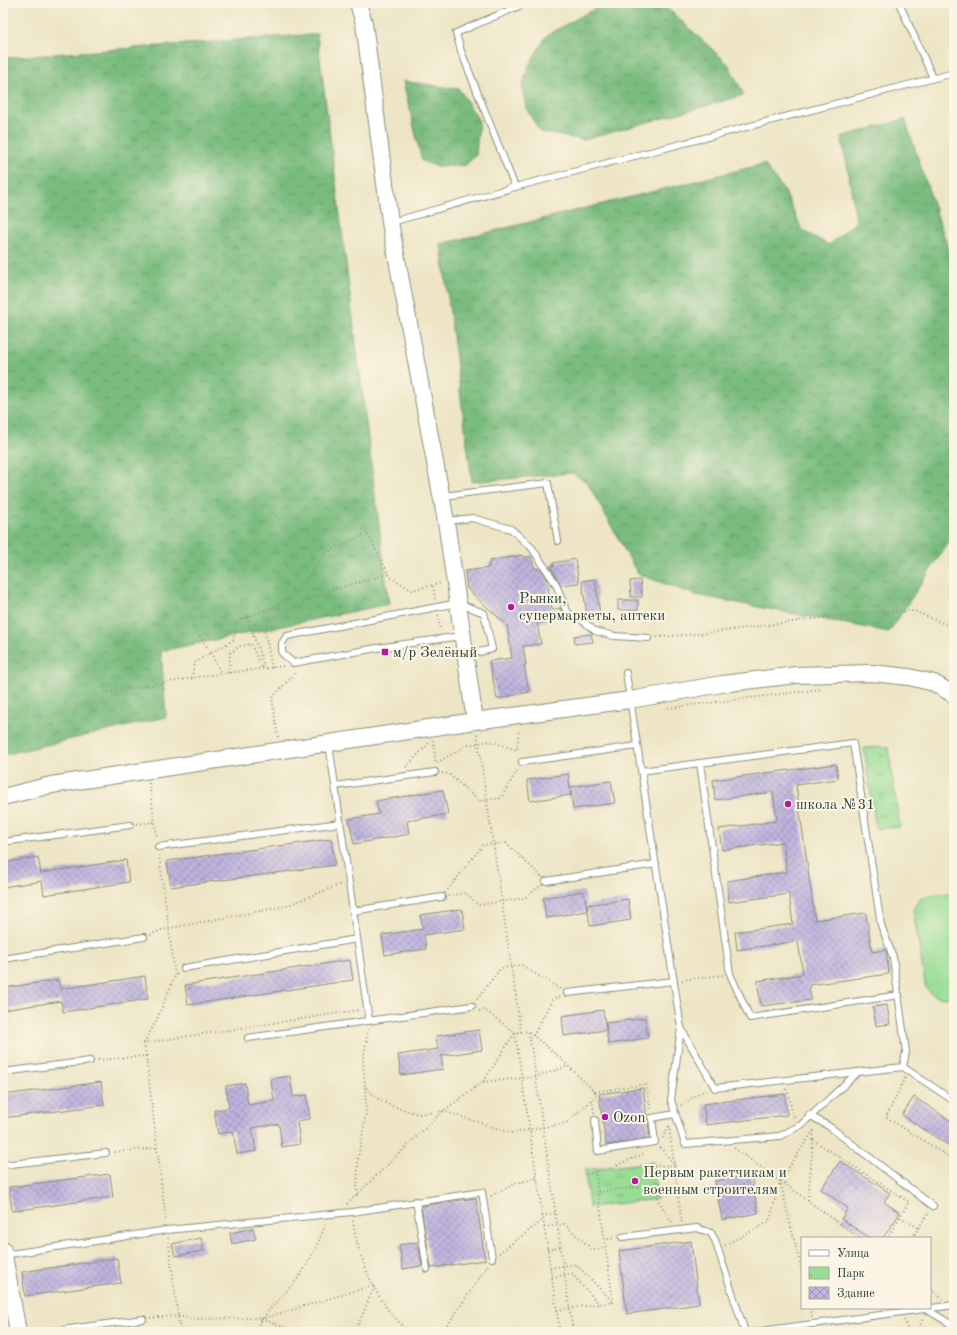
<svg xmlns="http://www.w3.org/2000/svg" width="957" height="1335" viewBox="0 0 957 1335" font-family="'Old Standard TT',serif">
	<defs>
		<pattern id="forest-crowns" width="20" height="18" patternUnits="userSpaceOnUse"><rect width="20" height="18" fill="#7abc7e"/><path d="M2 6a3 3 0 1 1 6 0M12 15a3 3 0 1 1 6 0" fill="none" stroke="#639a68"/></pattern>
		<pattern id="park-tufts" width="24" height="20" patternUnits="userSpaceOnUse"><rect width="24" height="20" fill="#99dd95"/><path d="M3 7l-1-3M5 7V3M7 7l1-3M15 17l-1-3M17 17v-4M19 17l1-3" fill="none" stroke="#7cb47a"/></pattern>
		<pattern id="building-cross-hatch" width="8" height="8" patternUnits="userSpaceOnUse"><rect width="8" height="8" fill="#bfb4df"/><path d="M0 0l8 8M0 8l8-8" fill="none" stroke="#9b94b6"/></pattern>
	</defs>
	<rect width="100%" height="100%" fill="#fcf5e5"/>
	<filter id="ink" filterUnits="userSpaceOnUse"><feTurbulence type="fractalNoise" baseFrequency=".025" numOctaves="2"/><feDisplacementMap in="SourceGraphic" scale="8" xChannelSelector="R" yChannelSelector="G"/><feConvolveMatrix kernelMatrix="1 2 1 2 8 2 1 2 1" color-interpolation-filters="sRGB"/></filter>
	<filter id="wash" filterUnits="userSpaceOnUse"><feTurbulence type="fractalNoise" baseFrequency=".012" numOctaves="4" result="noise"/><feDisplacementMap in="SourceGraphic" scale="16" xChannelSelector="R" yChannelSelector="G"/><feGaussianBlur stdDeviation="0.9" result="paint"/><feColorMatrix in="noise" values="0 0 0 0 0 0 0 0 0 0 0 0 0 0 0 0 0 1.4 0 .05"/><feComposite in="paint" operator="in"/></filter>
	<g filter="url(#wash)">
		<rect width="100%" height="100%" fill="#ede5c5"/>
		<!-- forest -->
		<g fill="url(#forest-crowns)" stroke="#4c7c59">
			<polygon points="605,3 662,3 728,64 744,95 584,140 540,132 526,108 522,88 529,65 547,35"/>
			<polygon points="317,34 389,604 161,651 166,717 3,755 3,58"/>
			<polygon points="403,81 459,89 479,121 476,155 466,165 439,167 422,161"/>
			<polygon points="905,119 954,266 954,534 889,632 696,595 638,574 587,482 572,473 472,482 441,244 764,164 785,192 802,230 829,245 856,222 848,169 841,137"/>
		</g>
		<!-- park -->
		<g fill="url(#park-tufts)" stroke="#5c8d64">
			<polygon points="888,747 900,827 876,829 864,748"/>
			<polygon points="653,1162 657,1199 589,1207 585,1170"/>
		</g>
		<!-- pitch -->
		<path fill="#99dd95" stroke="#5c8d64" d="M950 893 954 895V997C941 999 935 998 926 988L913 911C919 892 933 895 950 893Z"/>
		<g id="blocks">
			<!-- building -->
			<g fill="url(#building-cross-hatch)">
				<polygon points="523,555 524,558 531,556 535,569 540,568 552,586 548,587 552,610 560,608 564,618 537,623 541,644 523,646 526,665 524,665 529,692 497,699 489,661 512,658 507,625 467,589 465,571 488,568 490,561"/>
				<polygon points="575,559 579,583 561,585 550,566 554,566 553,563"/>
				<polygon points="595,579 600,615 587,617 582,581"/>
				<polygon points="640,580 642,597 631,597 630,581"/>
				<rect x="618" y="600" width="20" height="10"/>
				<polygon points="591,634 593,642 575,644 574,636"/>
				<polygon points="836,764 838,779 796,785 815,920 866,913 872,952 886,950 889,974 809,985 811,1000 761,1006 757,981 803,974 798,941 737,950 735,932 793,924 789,894 729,902 727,881 787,872 783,842 722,850 719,829 777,821 773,792 715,800 713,780"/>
				<polygon points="568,774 571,795 530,801 527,780"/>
				<polygon points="611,781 615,803 573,809 570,787"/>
				<polygon points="443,790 448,814 407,821 409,834 354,844 349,819 379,814 376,801"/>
				<polygon points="331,839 335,865 171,887 167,861"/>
				<polygon points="38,857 41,873 126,860 129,882 44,895 42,881 3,887 3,863"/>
				<polygon points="584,891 587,911 546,918 543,898"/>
				<polygon points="628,899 631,920 590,926 587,905"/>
				<polygon points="462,909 465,929 424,935 426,949 385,955 382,935 423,929 420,915"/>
				<polygon points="350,960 353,980 188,1005 185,985"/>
				<polygon points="145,976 148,999 63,1012 61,1001 3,1010 3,988 58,980 60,989"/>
				<polygon points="887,1005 890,1024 876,1026 873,1007"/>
				<polygon points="603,1010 606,1030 564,1036 562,1016"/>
				<polygon points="645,1018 648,1038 608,1044 606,1023"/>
				<polygon points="479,1030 482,1050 441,1056 443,1069 401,1075 398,1055 438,1049 436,1036"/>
				<polygon points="290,1076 293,1097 307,1095 310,1119 297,1121 300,1144 282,1147 279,1124 252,1128 256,1151 237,1154 233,1131 218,1134 214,1110 229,1108 226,1086 245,1083 248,1105 274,1101 271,1079"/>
				<polygon points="101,1082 104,1105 3,1118 3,1095"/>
				<polygon points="643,1088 650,1138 606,1145 599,1094"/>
				<polygon points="785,1094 787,1115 706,1125 703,1104"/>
				<polygon points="914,1097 954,1123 954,1149 902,1115"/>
				<polygon points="840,1161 890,1193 884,1202 900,1213 883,1238 870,1238 841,1219 848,1208 821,1189"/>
				<polygon points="110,1174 113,1197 12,1211 9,1187"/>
				<polygon points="751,1175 758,1213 722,1220 715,1181"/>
				<polygon points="476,1198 485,1260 431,1268 421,1206"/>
				<polygon points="253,1228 256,1239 232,1244 230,1233"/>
				<polygon points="201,1238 204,1251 175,1256 172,1244"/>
				<polygon points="691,1241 699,1304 627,1314 619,1251"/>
				<polygon points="418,1242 422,1266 403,1269 399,1245"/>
				<polygon points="117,1258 121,1283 25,1296 22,1272"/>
			</g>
		</g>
	</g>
	<g filter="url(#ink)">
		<use href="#blocks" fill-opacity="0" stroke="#86917c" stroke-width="1"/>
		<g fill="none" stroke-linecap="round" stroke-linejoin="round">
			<!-- service casing -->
			<g stroke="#86917c" stroke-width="8">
				<g id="service">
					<polyline points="899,3 933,78"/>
					<polyline points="515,187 461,51 456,33 526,3"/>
					<polyline points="392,222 515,187 954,73"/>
					<polyline points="443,496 548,483 558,541"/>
					<polyline points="447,521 472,518 511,529 532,548 556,584 565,608 571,616 583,621 595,631 614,636 648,638"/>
					<polyline points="461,636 377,648 293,663 282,653 282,643 287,636 458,603 484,613 492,649 466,655"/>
					<polyline points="626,673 681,1028 671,1100 685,1144 780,1136 801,1125 858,1072"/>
					<polyline points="329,744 369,1021"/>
					<polyline points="522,762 637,746"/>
					<polyline points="700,763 853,743 881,925 893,957 906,1052 903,1067"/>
					<polyline points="641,771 700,763 730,974 750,1018 899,995"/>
					<polyline points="335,786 435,772"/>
					<polyline points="3,842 130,825"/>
					<polyline points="158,847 340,823"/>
					<polyline points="546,881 656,864"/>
					<polyline points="353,911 442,897"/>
					<polyline points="3,959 144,937"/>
					<polyline points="184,968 357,939"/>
					<polyline points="567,993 674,981"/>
					<polyline points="681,1028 715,1088 903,1067 954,1101"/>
					<polyline points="248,1038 472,1006"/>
					<polyline points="3,1072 90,1061"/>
					<polyline points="809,1115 830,1127 933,1206"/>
					<polyline points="595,1120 598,1151 655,1142 652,1118 675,1114"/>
					<polyline points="3,1165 106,1153"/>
					<polyline points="416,1201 427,1269"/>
					<polyline points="622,1237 697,1228 711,1233 715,1240 745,1332"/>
					<polyline points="4,1255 167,1230 352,1212 482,1192 492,1258"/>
					<polyline points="926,1309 954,1326"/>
					<polyline points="47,1332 143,1319"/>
					<polyline points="754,1332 954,1305"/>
				</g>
			</g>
			<!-- tertiary casing -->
			<g stroke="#86917c" stroke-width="18">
				<g id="tertiary">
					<polyline points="358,3 364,23 390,222 446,521 475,721"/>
					<polyline points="3,797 51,785 475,721 630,700 722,684 796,675 872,673 909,677 934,683 954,695"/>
					<polyline points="3,1250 18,1332"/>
				</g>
			</g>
			<!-- path -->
			<g stroke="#86917c" stroke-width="2" stroke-dasharray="1 3" stroke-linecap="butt">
				<polyline points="433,586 435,599"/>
				<polyline points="190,614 195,629 211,653 221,674"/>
				<polyline points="438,615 440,630"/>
				<polyline points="247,617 265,669"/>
				<polyline points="657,637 700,634 866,612 914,611 954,628"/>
				<polyline points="272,668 265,632 269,619 331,590 389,574"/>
				<polyline points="229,673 230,653 240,646 251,644 262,669"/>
				<polyline points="192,678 194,663 233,640 237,621 276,606 298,591 325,553 367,533 390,577 412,590 441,583"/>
				<polyline points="104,693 211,675 285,666"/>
				<polyline points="668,708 822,689"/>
				<polyline points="477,734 521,1032"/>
				<polyline points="278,737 272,698 296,672"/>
				<polyline points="433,740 436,763 468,745 490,741 517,750 519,729"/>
				<polyline points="406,767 430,742"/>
				<polyline points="442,773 449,774 479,801 501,798 518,769"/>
				<polyline points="149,783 157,838"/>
				<polyline points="137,824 154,822"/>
				<polygon points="506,843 546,881 525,898 478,905 466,893 442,897 483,845"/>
				<polyline points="159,855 175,976"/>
				<polyline points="150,935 161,930 286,906 341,884"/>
				<polyline points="682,980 723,975"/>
				<polyline points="477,999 501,968 521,965 560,989"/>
				<polyline points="479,1011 485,1010 515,1033 560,1332"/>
				<polyline points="368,1029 363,1061 365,1087 378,1099 394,1107 420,1114 443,1111 512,1133 566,1123 596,1096 595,1092 560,1058 528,1031"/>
				<polyline points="529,1032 573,1332"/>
				<polyline points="533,1036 552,1000 561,996"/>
				<polyline points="144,1043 157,1019 175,976 179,973"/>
				<polyline points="146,1056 144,1043 359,1010"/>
				<polyline points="98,1060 146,1056 166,1222"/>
				<polyline points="905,1078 886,1117 954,1160"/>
				<polyline points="483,1082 535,1077 569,1066"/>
				<path d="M786 1089C792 1098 789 1110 795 1118"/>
				<polyline points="595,1092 646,1084 651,1111"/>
				<polyline points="592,1100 594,1113"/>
				<polyline points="681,1105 699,1093 707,1090"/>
				<polyline points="669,1126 682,1223"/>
				<polyline points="663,1138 670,1124"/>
				<polyline points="813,1140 909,1202 887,1238"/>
				<polyline points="660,1147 674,1164"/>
				<polyline points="734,1148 780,1181 802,1272"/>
				<polyline points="115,1152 157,1148"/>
				<polyline points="586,1174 610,1168 646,1153"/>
				<polyline points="781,1181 859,1238"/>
				<polyline points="598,1192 656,1185"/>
				<polyline points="357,1195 358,1159 366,1113 365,1087"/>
				<polyline points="491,1196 516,1183 537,1178"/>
				<polyline points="808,1200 814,1130"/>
				<polyline points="347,1204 443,1111 483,1082 515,1033 528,1031"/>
				<polyline points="542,1216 556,1213"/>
				<polyline points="900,1217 919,1228"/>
				<path d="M353 1221C355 1246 370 1283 384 1304 390 1314 400 1323 408 1332"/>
				<polyline points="672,1222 658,1200 654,1166 675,1165"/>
				<polyline points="544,1227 564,1224 593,1250 605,1248"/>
				<polyline points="168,1238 180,1332"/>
				<polyline points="912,1238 929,1212"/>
				<polyline points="604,1240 614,1238"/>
				<polyline points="725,1245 769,1222 780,1181 815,1128"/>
				<polyline points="547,1249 561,1247"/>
				<polyline points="499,1253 543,1220"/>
				<polyline points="550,1268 576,1264 612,1301"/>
				<polyline points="552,1277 572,1274 599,1304"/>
				<polyline points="930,1289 943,1299"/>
				<polyline points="810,1308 812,1317"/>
				<polyline points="557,1310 613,1302 595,1169"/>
				<polyline points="150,1318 178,1316 193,1319 259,1318 298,1332"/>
				<polyline points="261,1319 375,1285"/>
				<polyline points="904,1320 909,1332"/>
				<path d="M255 1332C265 1310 283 1297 298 1278 310 1262 319 1242 326 1223"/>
				<polyline points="355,1332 375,1285"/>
				<polyline points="443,1332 488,1265"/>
				<polyline points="918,1332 923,1317"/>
			</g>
			<!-- service -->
			<use href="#service" stroke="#fff" stroke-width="6"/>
			<!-- tertiary -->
			<use href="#tertiary" stroke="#fff" stroke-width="16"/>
		</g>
	</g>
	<!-- markers -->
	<g fill="#b5179e" stroke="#fcf5e5" stroke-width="1.5">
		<circle cx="511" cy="607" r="4"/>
		<rect x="381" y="648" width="8" height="8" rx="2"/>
		<circle cx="788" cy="804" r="4"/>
		<circle cx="605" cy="1117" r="4"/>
		<circle cx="635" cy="1181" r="4"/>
	</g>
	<g text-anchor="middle" stroke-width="4" stroke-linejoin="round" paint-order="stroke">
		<!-- poi labels -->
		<g font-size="15" fill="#1f3d34" stroke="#fcf5e5" text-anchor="start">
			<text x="519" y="603">Рынки,<tspan x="519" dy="17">супермаркеты, аптеки</tspan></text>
			<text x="393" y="657">м/р Зелёный</text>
			<text x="796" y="809">школа №31</text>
			<text x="613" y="1122">Ozon</text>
			<text x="643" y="1177">Первым ракетчикам и<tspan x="643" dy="17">военным строителям</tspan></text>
		</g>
	</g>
	<!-- margin -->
	<rect width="957" height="1335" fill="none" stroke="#fcf5e5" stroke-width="16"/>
	<!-- legend -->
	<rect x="801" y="1237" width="130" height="72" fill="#fcf5e5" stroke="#a4ab9e"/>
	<rect x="809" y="1250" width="20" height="6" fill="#ffffff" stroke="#a4ab9e"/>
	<text x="837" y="1257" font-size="12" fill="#1f3d34">Улица</text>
	<rect x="809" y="1267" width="20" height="12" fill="url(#park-tufts)" stroke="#a4ab9e"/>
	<text x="837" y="1277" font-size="12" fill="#1f3d34">Парк</text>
	<rect x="809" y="1287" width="20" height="12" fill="url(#building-cross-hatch)" stroke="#a4ab9e"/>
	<text x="837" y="1297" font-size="12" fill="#1f3d34">Здание</text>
</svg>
